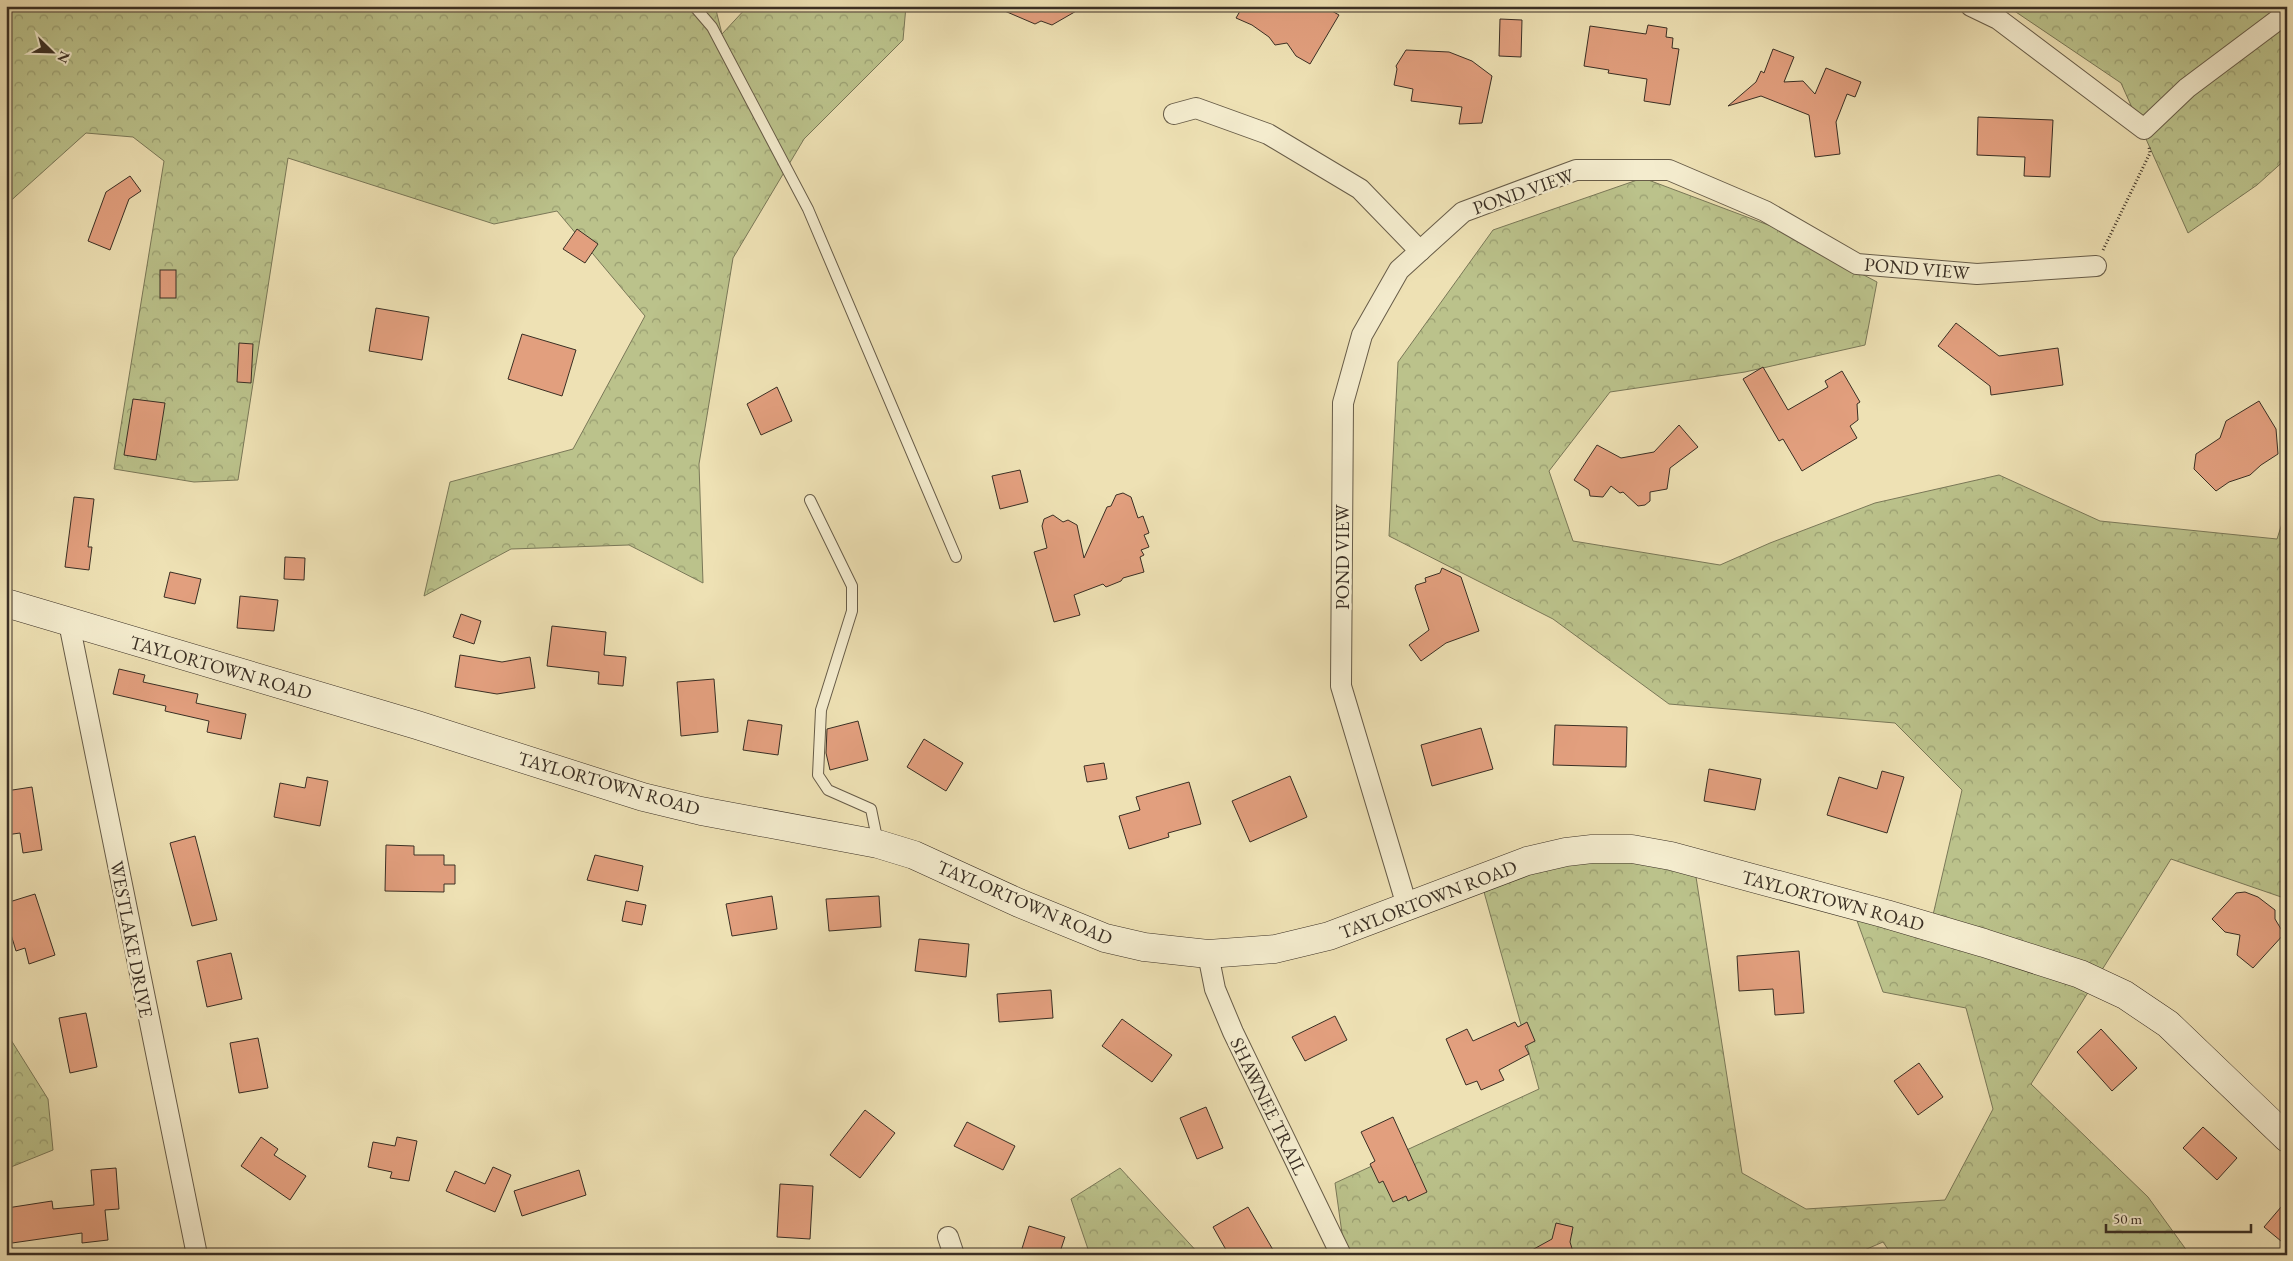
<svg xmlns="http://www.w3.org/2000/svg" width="2293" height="1261" viewBox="0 0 2293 1261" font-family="'EB Garamond',serif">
	<defs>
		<pattern id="forest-crowns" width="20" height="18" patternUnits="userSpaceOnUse" patternTransform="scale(1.25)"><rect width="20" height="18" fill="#bbc28b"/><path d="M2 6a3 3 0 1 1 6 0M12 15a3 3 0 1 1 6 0" fill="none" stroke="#999e71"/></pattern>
	</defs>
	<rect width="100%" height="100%" fill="#eee1b4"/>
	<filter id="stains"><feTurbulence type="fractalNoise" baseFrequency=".004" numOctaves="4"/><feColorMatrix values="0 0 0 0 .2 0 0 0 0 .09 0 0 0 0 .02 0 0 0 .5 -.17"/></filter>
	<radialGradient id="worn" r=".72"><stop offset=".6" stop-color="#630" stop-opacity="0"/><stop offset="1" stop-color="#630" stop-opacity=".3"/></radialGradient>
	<!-- forest -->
	<g fill="url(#forest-crowns)" stroke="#7a7858">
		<polygon points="6,6 715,6 722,34 748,6 906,6 903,40 804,139 733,258 699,464 703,583 629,545 511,549 424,596 450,482 573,449 645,316 557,211 494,224 288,158 238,480 194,482 114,469 164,161 133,137 86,133 6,205"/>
		<polygon points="2007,6 2287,6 2287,158 2257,185 2188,233 2121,83"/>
		<polygon points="1643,178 1771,226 1877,282 1865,345 1745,372 1610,392 1549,471 1573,541 1720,565 1770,543 1875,503 1999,475 2100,521 2277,539 2287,508 2287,899 2171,859 2031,1084 2148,1197 2190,1255 1892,1255 1883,1242 1853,1255 1345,1255 1335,1183 1539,1089 1484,892 1584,852 1694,864 1742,1173 1806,1209 1945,1200 1993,1109 1966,1008 1883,992 1852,907 1930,928 1962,790 1895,723 1669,704 1553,619 1389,536 1398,362 1493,230"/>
		<polygon points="6,1032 48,1099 53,1150 6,1169"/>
		<polygon points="1120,1168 1200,1255 1090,1255 1071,1199"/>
	</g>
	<!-- building -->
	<g fill="#e29f7e" stroke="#3a2f24">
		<polygon points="993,6 1085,6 1052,25 1041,21 1035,24"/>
		<polygon points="1243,6 1323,6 1339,15 1310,64 1296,56 1287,43 1275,45 1269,37 1252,25 1236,18"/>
		<polygon points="1500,19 1522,20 1521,57 1499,56"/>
		<polygon points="1648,25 1667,28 1666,37 1673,38 1672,48 1679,49 1670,105 1644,101 1647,79 1608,73 1609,70 1584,66 1590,26 1646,34"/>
		<polygon points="1773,49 1794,57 1784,82 1803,81 1815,94 1826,68 1861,82 1855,97 1847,94 1836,122 1840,154 1815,157 1809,115 1761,96 1728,106 1756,82 1761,71 1764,73"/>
		<polygon points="1406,50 1449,52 1472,61 1492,76 1482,123 1459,124 1462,107 1411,101 1413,89 1394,85 1397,69 1396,66"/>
		<polygon points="1978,117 2053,120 2050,177 2024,176 2025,157 1977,155"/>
		<polygon points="130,176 141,191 129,199 110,250 88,241 106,192"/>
		<polygon points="577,229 598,244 585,263 563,249"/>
		<rect x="160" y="270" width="16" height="28"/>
		<polygon points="376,308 429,317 422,360 369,351"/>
		<polygon points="1956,323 1999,356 2058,348 2063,385 1991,395 1990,386 1938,346"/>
		<polygon points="522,334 576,350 562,396 508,379"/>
		<polygon points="239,343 253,344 251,383 237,382"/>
		<polygon points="1763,367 1788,410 1828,387 1825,381 1842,371 1860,402 1857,404 1858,420 1850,426 1857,438 1802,471 1783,439 1779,441 1743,379"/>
		<polygon points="777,387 792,421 761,435 747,404"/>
		<polygon points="133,399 165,403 156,460 124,455"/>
		<polygon points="2259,401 2276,429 2278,454 2261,465 2250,475 2229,482 2216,491 2194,469 2196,454 2220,438 2226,421"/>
		<polygon points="1679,425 1698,447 1670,468 1667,489 1650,492 1650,501 1645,505 1638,506 1623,492 1620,493 1611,486 1603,497 1590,496 1589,490 1574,480 1597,445 1621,458 1654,452"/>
		<polygon points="1020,470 1028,502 1000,509 992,476"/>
		<polygon points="1123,493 1131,497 1138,518 1143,516 1149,533 1144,535 1149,547 1141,550 1144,555 1140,557 1144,572 1123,578 1121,581 1106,587 1103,584 1074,595 1080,615 1054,622 1034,552 1047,548 1042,526 1044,519 1053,515 1063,522 1068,520 1077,525 1084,558 1107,507 1111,506 1116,495"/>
		<polygon points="74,497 94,499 88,547 92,547 89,570 65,567"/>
		<polygon points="285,557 305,558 304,580 284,579"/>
		<polygon points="1442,568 1461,577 1479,631 1446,643 1421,661 1409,645 1429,630 1415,588 1416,585 1426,582 1425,578 1440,573"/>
		<polygon points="170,572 201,579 195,604 164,597"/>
		<polygon points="240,596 278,600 274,631 237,628"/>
		<polygon points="461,614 481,621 474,644 453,637"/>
		<polygon points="552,626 606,632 604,655 626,657 623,686 598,684 599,672 547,666"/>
		<polygon points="460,655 502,662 530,657 535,688 497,694 455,687"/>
		<polygon points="119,669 145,675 143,682 198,694 196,703 246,714 241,739 207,732 209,721 165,711 166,706 113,694"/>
		<polygon points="714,679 718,732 681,736 677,682"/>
		<polygon points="748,720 782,725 778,755 743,750"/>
		<polygon points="858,721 868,760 830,770 826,753 827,729"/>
		<polygon points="1555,725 1627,727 1626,767 1553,765"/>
		<polygon points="1481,728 1493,769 1432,786 1421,745"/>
		<polygon points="924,739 963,763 946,791 907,767"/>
		<polygon points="1104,763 1107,779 1087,782 1084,766"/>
		<polygon points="1709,769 1761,779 1755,810 1704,801"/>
		<polygon points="1882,771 1904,777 1887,833 1827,815 1839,777 1877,789"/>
		<polygon points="1290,776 1307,817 1250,842 1232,801"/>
		<polygon points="307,777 328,781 320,826 274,817 280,783 305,788"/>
		<polygon points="1189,782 1201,824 1168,833 1169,837 1129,849 1119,816 1140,810 1136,797"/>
		<polygon points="32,787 42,850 23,853 20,833 6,835 6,791"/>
		<polygon points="195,836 217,920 192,926 170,843"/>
		<polygon points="386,845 414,846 414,855 444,855 444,865 455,865 455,884 444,884 444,892 385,891"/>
		<polygon points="595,855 643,866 638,891 587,880"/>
		<polygon points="2245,892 2258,897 2275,910 2275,919 2284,934 2253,968 2237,955 2240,935 2225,932 2212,919 2236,893"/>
		<polygon points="35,894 55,955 29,964 25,948 16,951 6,918 6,903"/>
		<polygon points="772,896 777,929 732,936 726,904"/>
		<polygon points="879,896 881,927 829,931 826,899"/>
		<polygon points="626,901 646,905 642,925 622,921"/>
		<polygon points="919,939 969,944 966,977 915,971"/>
		<polygon points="1799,951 1804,1013 1775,1015 1773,989 1739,991 1737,956"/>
		<polygon points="231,953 242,999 207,1007 197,961"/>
		<polygon points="1051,990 1053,1018 999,1022 997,994"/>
		<polygon points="86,1013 97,1067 70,1073 59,1018"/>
		<polygon points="1335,1016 1347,1040 1305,1061 1292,1037"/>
		<polygon points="1122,1019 1172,1055 1152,1082 1102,1046"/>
		<polygon points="1515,1022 1518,1027 1527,1022 1535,1041 1525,1046 1529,1054 1499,1070 1504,1080 1481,1090 1477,1081 1466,1085 1446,1039 1467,1029 1473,1041"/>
		<polygon points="2101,1029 2137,1068 2112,1091 2077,1052"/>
		<polygon points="258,1038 268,1088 239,1093 230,1043"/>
		<polygon points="1919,1063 1943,1097 1918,1115 1894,1081"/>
		<polygon points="1206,1107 1223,1148 1197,1159 1180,1118"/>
		<polygon points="865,1110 895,1133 860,1178 830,1155"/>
		<polygon points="1393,1117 1427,1192 1408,1201 1406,1196 1393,1202 1383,1181 1379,1183 1370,1164 1375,1161 1361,1132"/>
		<polygon points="967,1122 1015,1146 1003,1170 954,1146"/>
		<polygon points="2203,1127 2237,1158 2217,1180 2183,1148"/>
		<polygon points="261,1137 278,1149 274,1155 306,1176 290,1200 241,1166"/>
		<polygon points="397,1137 417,1141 409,1181 390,1178 392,1172 368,1167 373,1142 395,1146"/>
		<polygon points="493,1167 511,1175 495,1212 446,1191 455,1171 485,1184"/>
		<polygon points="116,1168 119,1209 105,1210 108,1240 82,1243 82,1233 12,1243 7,1208 52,1201 53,1209 94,1205 91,1170"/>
		<polygon points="579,1170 586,1195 522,1216 514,1191"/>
		<polygon points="780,1184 813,1186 810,1239 777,1237"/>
		<polygon points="2287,1200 2287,1246 2264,1227"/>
		<polygon points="1248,1207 1276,1255 1229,1255 1213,1227"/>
		<polygon points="1556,1223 1573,1227 1570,1242 1574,1255 1523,1255 1552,1239"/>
		<polygon points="1029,1226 1065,1237 1059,1255 1020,1255"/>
	</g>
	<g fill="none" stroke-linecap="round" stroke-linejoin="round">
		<!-- lane casing -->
		<g stroke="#675c48" stroke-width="12">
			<g id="lane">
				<polyline points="694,6 712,27 808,209 956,557"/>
				<polyline points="810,500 852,586 852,611 821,710 818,775 828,790 871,809 878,843"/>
			</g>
		</g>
		<!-- street casing -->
		<g stroke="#675c48" stroke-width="22">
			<g id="street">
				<polyline points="1971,6 1998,19 2144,129 2187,88 2287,13"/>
				<polyline points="1174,114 1196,108 1268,134 1360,189 1420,251"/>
				<polyline points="69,623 197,1255"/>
				<polyline points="1407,906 1341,686 1343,403 1362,335 1399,270 1463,212 1576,170 1669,170 1765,211 1857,264 1977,274 2096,266"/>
				<polyline points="1208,954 1215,989 1233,1032 1341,1255"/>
				<polyline points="948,1237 954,1255"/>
			</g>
		</g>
		<!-- secondary casing -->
		<g stroke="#3a2f24" stroke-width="29">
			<polyline id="secondary" points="6,603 417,725 643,797 701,811 878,844 914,855 1019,903 1105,938 1144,947 1208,954 1275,949 1329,936 1527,861 1566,852 1592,849 1632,849 1671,856 1886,914 1984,943 2080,974 2125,995 2168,1024 2287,1138"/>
		</g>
		<!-- path -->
		<polyline stroke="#3a2f24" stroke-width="3" stroke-dasharray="1 2.5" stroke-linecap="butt" points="2103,250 2150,153 2149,147"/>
		<!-- lane -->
		<use href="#lane" stroke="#f4ecce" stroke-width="10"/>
		<!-- street -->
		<use href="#street" stroke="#f4ecce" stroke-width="20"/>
		<!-- secondary -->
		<use href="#secondary" stroke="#f4ecce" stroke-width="28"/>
	</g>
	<g text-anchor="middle" stroke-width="5" stroke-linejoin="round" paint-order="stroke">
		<!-- street labels -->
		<g font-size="19" fill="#3a2f24" stroke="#f4ecce">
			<text transform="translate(1523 191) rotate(-19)" y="7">POND VIEW</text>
			<text transform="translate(1917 268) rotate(5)" y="7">POND VIEW</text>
			<text transform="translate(1342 557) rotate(-90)" y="7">POND VIEW</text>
			<text transform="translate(221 667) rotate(16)" y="7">TAYLORTOWN ROAD</text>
			<text transform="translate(609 783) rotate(16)" y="7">TAYLORTOWN ROAD</text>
			<text transform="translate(1428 899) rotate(-21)" y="7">TAYLORTOWN ROAD</text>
			<text transform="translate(1833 900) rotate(15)" y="7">TAYLORTOWN ROAD</text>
			<text transform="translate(1025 902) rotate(23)" y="7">TAYLORTOWN ROAD</text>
			<text transform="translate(132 939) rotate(79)" y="7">WESTLAKE DRIVE</text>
			<text transform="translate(1269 1106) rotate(64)" y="7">SHAWNEE TRAIL</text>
		</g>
	</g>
	<!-- margin -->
	<rect width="2293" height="1261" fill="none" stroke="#eee1b4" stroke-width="25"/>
	<rect x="8" y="8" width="2278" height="1246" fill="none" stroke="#3a2f24" stroke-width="2.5"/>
	<rect x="12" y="12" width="2268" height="1236" fill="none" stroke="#3a2f24"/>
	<!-- north arrow -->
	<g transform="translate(52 52) rotate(113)" stroke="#f4ecce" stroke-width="4" paint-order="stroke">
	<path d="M0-4L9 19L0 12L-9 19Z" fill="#3a2f24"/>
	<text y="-8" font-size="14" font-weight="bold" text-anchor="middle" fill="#3a2f24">N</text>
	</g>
	<!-- scale -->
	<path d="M2106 1224v8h145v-8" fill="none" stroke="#3a2f24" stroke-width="2.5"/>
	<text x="2113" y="1224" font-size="15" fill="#3a2f24" stroke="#f4ecce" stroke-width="4" paint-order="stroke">50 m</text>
	<rect width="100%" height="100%" filter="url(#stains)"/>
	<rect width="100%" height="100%" fill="url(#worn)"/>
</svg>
